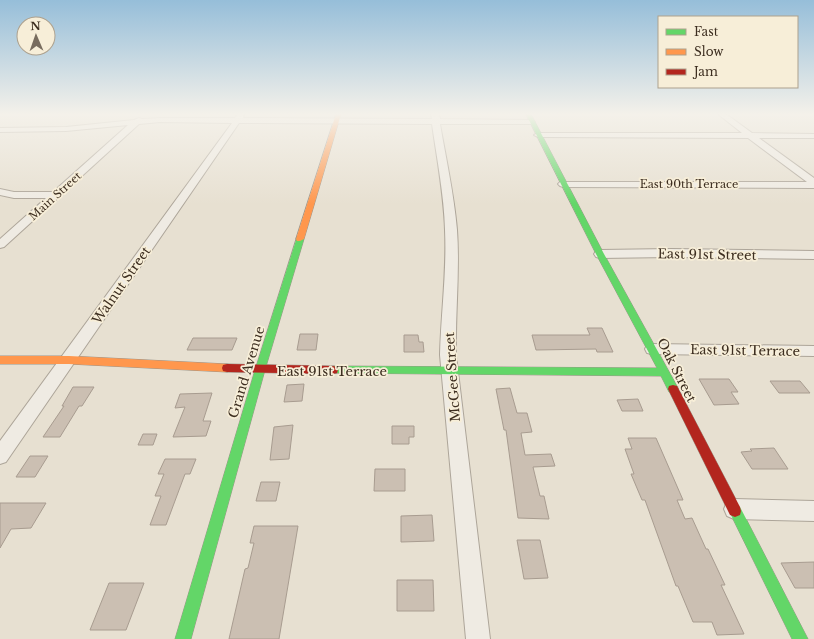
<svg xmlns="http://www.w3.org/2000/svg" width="814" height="639" viewBox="0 0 814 639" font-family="'Libre Baskerville',serif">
	<rect width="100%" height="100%" fill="#e7e0d1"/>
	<!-- building -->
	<g fill="#cbbfb2" stroke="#a89c90">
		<polygon points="587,328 602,328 613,352 597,352 596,349 536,350 532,335 590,335"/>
		<polygon points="300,334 318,334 316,350 297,350"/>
		<polygon points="404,335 418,335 419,342 423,342 424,352 404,352"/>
		<polygon points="193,338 237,338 232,350 187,350"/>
		<polygon points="699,379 729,379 738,392 731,392 739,404 714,405"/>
		<polygon points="770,381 800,381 810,393 779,393"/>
		<polygon points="304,384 302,401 284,402 287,385"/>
		<polygon points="73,387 94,387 82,406 79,406 60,437 43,437 64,406 62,406"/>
		<polygon points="510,388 517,413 527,413 532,432 521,433 525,455 551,454 555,466 533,467 540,496 544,496 549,519 518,518 506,430 504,430 496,389"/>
		<polygon points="212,393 203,421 211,421 206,436 173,437 185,407 175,408 180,394"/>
		<polygon points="638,399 643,411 622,411 617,400"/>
		<polygon points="293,425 289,459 270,460 274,427"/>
		<polygon points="392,426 414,426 414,437 409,437 409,444 392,444"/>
		<polygon points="143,434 157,434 153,445 138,445"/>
		<polygon points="628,438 656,438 683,500 677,500 685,519 692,518 706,549 708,549 725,585 721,585 744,634 717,635 712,622 693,622 678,586 676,586 645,500 642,500 631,474 634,474 625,449 632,449"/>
		<polygon points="774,448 788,469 752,469 741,452 752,451 750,449"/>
		<polygon points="30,456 48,456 35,477 16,477"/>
		<polygon points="165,459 196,459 190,474 185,474 166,525 150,525 161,496 155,496 164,474 158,474"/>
		<polygon points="375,469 405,469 405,491 374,491"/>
		<polygon points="261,482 280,482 276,501 256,501"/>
		<polygon points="0,503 46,503 31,528 11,529 0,548"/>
		<polygon points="432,515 434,541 401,542 401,516"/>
		<polygon points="254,526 298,526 279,639 229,639 245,569 248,568 254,543 250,543"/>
		<polygon points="517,540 540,540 548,578 524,579"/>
		<polygon points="814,562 814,588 795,588 781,563"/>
		<polygon points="397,580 433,580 434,611 397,611"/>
		<polygon points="109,583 144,583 126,630 90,630"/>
	</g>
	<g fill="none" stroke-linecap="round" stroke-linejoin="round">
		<!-- street casing -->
		<g stroke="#ada599" stroke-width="2">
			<g id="street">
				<path d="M238 114H244L243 118 432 119 431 114H439L440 119 531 120 535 122 531 124H440C446 159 454 194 457 230 460 272 455 313 456 355L490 639H466L440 355C441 313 447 272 445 230 444 195 437 159 432 124L239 123 6 462 0 464V441L232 123 160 122 139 124 4 247 0 248V239L46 198H14L0 195V189L14 192H53L128 125 66 131 0 132V128L66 127 134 120 139 118 142 119 160 118H235Z"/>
				<polygon points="718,114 726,114 752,133 814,134 814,138 759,138 814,178 814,188 563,187 560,186 558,184 560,182 807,182 748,138 538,137 534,135 538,133 742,133"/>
				<polygon points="671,249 814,251 814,259 671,257 600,258 596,257 594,254 596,251 600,250"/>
				<polygon points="652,344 814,346 814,356 652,354 647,353 645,349 647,345"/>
				<polygon points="734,499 814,501 814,521 734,519 727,516 724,509 727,502"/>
			</g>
		</g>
		<!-- fast casing -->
		<g stroke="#9c958a" stroke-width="1">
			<g id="fast">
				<polygon points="526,114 531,114 604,254 677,386 678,389 677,392 673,393 669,392 661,376 329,373 328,370 329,367 333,366 657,368 596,254"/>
				<polygon points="297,237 300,237 304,239 265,370 191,639 175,639 255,370"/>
				<polygon points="735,505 740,507 808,639 792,639 729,511 730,507"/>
			</g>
		</g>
		<!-- slow casing -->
		<g stroke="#9c958a" stroke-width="1">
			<g id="slow">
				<polygon points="336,114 341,114 304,239 300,241 297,241 296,239"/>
				<polygon points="0,356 69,356 227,364 231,365 232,368 231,371 227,372 69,364 0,364"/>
			</g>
		</g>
		<!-- jam casing -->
		<g stroke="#9c958a" stroke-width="1">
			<g id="jam">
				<polygon points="227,364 333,366 337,367 338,370 337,373 333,374 227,372 223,371 222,368 223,365"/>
				<polygon points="673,385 677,386 740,507 741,511 740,515 735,517 730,515 668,389 669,386"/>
			</g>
		</g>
		<!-- street -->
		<use href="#street" fill="#efebe3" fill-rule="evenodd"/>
		<!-- fast -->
		<use href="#fast" fill="#63d668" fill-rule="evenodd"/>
		<!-- slow -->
		<use href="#slow" fill="#ff974d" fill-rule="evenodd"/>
		<!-- jam -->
		<use href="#jam" fill="#b3261e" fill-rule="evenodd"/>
	</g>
	<!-- sky -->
	<linearGradient id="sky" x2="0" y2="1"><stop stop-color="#96bed9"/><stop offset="0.56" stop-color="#f4f1ea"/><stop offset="1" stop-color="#f4f1ea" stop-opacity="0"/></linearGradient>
	<rect width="814" height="204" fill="url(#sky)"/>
	<g text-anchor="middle" stroke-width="3.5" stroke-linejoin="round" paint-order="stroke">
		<!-- far-street labels -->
		<g font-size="11" fill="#3d2e20" stroke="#f7eed8">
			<text x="689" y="188">East 90th Terrace</text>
			<text transform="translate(55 196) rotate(-42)" y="4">Main Street</text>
		</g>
		<!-- street labels -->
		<g font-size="13" fill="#3d2e20" stroke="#f7eed8">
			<text transform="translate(707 254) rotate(1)" y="5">East 91st Street</text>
			<text transform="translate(121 285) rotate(-55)" y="5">Walnut Street</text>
			<text transform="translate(745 350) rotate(1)" y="5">East 91st Terrace</text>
			<text transform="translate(677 370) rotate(63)" y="5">Oak Street</text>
			<text x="332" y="376">East 91st Terrace</text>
			<text transform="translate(246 372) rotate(-73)" y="5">Grand Avenue</text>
			<text transform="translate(452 377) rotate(-94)" y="5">McGee Street</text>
		</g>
	</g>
	<!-- legend -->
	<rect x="658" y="16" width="140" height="72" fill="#f7eed8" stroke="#ada18e"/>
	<rect x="666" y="29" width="20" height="6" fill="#63d668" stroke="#ada18e"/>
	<text x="694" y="36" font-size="12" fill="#3d2e20">Fast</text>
	<rect x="666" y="49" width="20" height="6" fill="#ff974d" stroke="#ada18e"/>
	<text x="694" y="56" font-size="12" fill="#3d2e20">Slow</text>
	<rect x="666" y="69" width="20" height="6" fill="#b3261e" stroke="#ada18e"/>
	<text x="694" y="76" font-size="12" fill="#3d2e20">Jam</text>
	<!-- north arrow -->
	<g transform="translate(36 36) rotate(358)"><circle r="19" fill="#f7eed8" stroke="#ada18e"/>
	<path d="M0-3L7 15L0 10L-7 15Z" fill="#786c5e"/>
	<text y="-6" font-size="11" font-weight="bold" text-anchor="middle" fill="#3d2e20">N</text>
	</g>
</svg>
